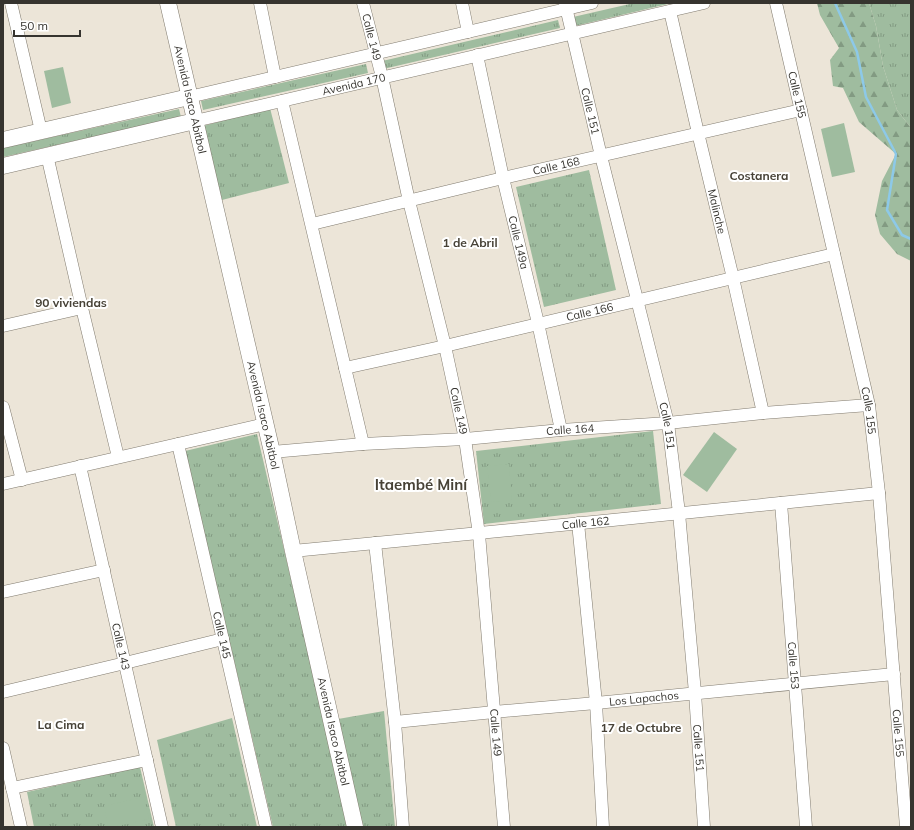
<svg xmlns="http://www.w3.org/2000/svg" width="914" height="830" viewBox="0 0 914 830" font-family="Mulish,sans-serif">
	<defs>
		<pattern id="grass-tufts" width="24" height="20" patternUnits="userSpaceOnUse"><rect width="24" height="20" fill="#9fbc9f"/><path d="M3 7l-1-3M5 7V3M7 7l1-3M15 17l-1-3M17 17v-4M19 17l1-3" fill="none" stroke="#829a82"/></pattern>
		<pattern id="forest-firs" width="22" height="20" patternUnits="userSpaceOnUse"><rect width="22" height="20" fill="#9fbc9f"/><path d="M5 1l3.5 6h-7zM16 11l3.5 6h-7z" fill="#829a82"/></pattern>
	</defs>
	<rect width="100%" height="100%" fill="#ece5d8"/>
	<!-- grass -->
	<g fill="url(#grass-tufts)">
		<polygon points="634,3 672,3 575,26 573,17"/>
		<polygon points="869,3 911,3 911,128 897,110 883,66 876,26"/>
		<polygon points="558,20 560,28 379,70 378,62"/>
		<polygon points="366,64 368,73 203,110 201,101"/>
		<polygon points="270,108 289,183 222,200 203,126"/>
		<polygon points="179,109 181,117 3,157 3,148"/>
		<polygon points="589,170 616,290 544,307 516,187"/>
		<polygon points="653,431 661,504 484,524 476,451"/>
		<polygon points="257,434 349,827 273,827 185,451"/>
		<polygon points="384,711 395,827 363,827 338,719"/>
		<polygon points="232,718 257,827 176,827 157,740"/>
		<polygon points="140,767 154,827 34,827 27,792"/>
	</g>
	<!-- forest -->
	<polygon fill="url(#forest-firs)" points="817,3 869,3 876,26 883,66 897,110 911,128 911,261 897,254 880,234 875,215 882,181 896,154 859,122 843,88 833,86 830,60 839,48 820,15"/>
	<!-- pitch -->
	<g fill="#9fbc9f">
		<polygon points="63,67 71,103 52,108 44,71"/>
		<polygon points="844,123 855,172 832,177 821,129"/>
		<polygon points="714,432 737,449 707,492 683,475"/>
		<polygon points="509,464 512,500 491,502 487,466"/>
		<polygon points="144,797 149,819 113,827 108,827 104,806"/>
	</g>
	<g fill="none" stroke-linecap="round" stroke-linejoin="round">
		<!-- stream -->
		<polyline stroke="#8dc9e8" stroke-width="2.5" points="835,3 857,52 866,97 896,154 887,210 902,235 911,239"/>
		<!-- minor casing -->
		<g stroke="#827c70" stroke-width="13">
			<g id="minor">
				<polyline points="11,3 41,131"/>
				<polyline points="260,3 275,77"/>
				<path id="s1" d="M363 3 382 77 409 201 445 346 465 439 479 534 504 827"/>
				<polyline points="462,3 468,32"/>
				<path id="s2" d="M565 3 601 156 668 423 679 513 695 693 704 827"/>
				<path id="s3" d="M776 3 869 405 879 493 906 827"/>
				<path id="s4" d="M670 11 698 133 733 278 763 413"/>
				<path id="s5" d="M477 55 503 178 538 323 561 430"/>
				<polyline points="189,97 592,3"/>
				<polyline points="282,101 363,444"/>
				<path id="s6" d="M195 121 704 3"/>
				<polyline points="47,155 82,308 118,457"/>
				<path id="s7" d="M312 224 503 178 801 110"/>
				<polyline points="3,326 82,308"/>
				<path id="s8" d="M345 368 445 346 834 254"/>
				<polyline points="3,407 22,480"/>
				<path id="s9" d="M178 444 266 827"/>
				<path id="s10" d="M272 452 363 444 465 439 561 430 668 423 763 413 869 405"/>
				<path id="s11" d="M80 466 162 827"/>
				<polyline points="3,484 265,424"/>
				<path id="s12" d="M781 503 806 827"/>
				<polyline points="578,523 596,703 603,827"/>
				<polyline points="375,543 395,722 403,827"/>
				<path id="s13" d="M293 551C488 533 684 513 879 493"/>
				<polyline points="3,592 104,570"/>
				<polyline points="3,692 125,663 223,639"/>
				<path id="s14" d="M395 722 494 712 596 703 894 674"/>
				<polyline points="3,748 21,827"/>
				<polyline points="12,788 147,760"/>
			</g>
		</g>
		<!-- major casing -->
		<g stroke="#827c70" stroke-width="17">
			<g id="major">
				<path id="s15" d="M168 3 272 452 293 551 355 827"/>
				<polyline points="3,140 189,97"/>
				<polyline points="3,166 195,121"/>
			</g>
		</g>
		<!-- minor -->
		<use href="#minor" stroke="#fff" stroke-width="12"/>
		<!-- major -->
		<use href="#major" stroke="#fff" stroke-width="16"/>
	</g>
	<g text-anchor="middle" stroke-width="4" stroke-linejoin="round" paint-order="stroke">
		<!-- street labels -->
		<g font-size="11" fill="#36342f" stroke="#fff">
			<text dy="4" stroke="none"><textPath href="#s1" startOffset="35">Calle 149</textPath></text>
			<text dy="4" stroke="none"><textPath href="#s6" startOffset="163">Avenida 170</textPath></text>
			<text dy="4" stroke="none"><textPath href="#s3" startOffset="94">Calle 155</textPath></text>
			<text dy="4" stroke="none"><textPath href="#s15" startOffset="99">Avenida Isaco Abitbol</textPath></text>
			<text dy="4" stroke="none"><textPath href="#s2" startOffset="111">Calle 151</textPath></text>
			<text dy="4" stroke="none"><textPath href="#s7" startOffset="251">Calle 168</textPath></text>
			<text dy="4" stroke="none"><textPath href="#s4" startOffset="206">Malinche</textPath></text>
			<text dy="4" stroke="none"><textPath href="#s5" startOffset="192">Calle 149a</textPath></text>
			<text dy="4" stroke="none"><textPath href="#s8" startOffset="251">Calle 166</textPath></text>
			<text dy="4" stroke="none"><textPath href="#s1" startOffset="419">Calle 149</textPath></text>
			<text dy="4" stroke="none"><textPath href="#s3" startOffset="418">Calle 155</textPath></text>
			<text dy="4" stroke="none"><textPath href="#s15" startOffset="423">Avenida Isaco Abitbol</textPath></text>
			<text dy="4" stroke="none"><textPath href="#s2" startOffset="435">Calle 151</textPath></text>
			<text dy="4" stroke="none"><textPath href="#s10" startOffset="299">Calle 164</textPath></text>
			<text dy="4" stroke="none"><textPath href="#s13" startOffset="294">Calle 162</textPath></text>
			<text dy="4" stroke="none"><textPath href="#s9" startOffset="196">Calle 145</textPath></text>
			<text dy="4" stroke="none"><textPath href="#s11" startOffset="185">Calle 143</textPath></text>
			<text dy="4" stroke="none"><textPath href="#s12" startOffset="163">Calle 153</textPath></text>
			<text dy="4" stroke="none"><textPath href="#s14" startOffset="250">Los Lapachos</textPath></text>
			<text dy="4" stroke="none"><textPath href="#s15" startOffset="747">Avenida Isaco Abitbol</textPath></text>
			<text dy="4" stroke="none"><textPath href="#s1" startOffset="743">Calle 149</textPath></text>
			<text dy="4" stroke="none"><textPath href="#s3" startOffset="742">Calle 155</textPath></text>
			<text dy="4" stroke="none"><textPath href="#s2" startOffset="759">Calle 151</textPath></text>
		</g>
		<!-- neighbourhood labels -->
		<g font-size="12" font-weight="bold" fill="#474237" stroke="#fff">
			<text x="759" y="180">Costanera</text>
			<text x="470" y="247">1 de Abril</text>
			<text x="71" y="307">90 viviendas</text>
			<text x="61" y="729">La Cima</text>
			<text x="641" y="732">17 de Octubre</text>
		</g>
		<!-- district labels -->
		<g font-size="15" font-weight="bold" fill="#474237" stroke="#fff">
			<text x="421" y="490">Itaembé Miní</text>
		</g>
	</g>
	<!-- border -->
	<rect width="914" height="830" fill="none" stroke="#36342f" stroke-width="8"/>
	<!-- scale -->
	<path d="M14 30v6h66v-6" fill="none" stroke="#36342f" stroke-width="2"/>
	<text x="20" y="30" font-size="12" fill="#36342f" stroke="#ffffff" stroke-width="3" paint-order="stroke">50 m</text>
</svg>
